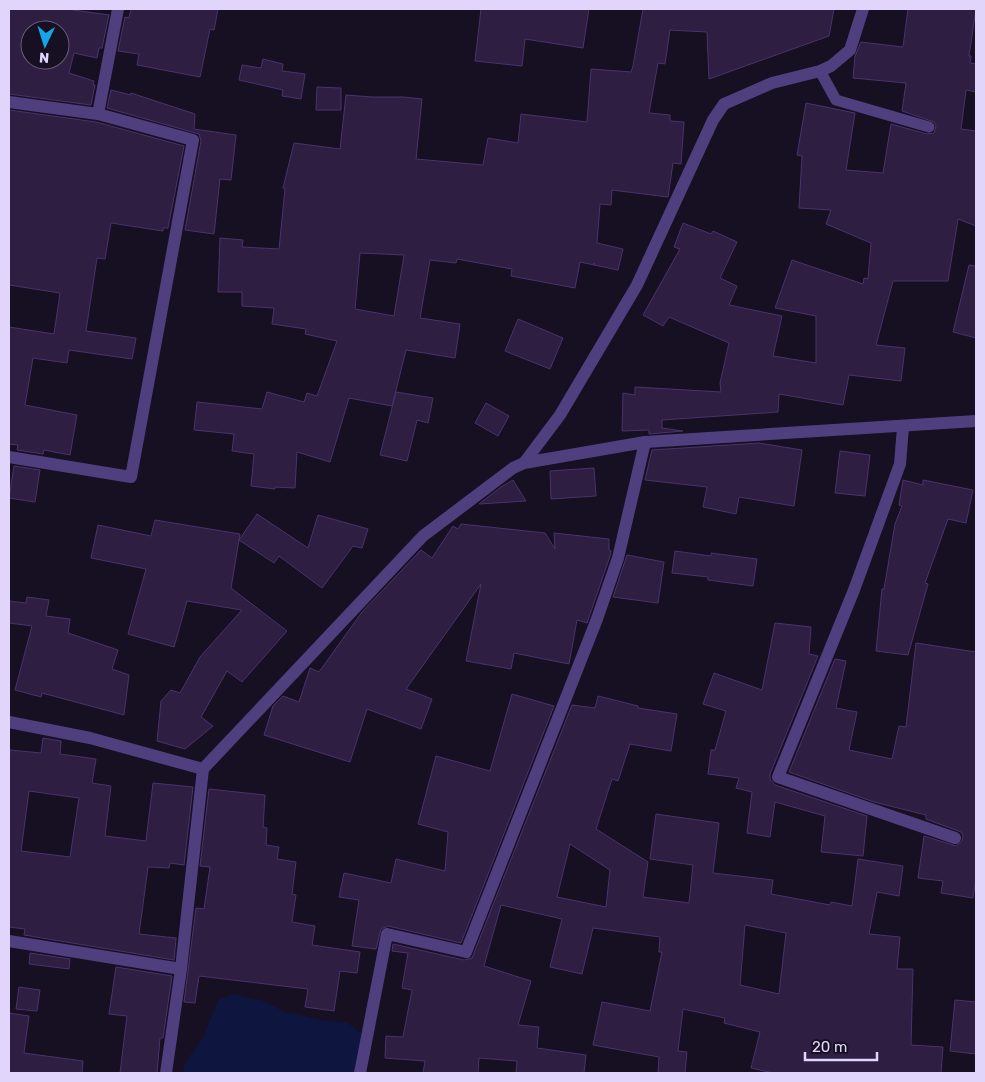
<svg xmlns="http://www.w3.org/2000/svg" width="985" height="1082" viewBox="0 0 985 1082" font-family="Rubik,sans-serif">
	<rect width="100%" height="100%" fill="#171023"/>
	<!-- water -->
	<polygon fill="#0e153e" points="233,994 264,1001 285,1012 321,1020 348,1023 362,1034 365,1073 183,1073 185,1063 204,1036 218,1000"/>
	<!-- building -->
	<g fill="#2d1e42" stroke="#4a326c" fill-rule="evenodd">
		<path d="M9 9H66L109 15 102 48H99L97 58 74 53 69 73 94 81 93 85H95L91 105 9 94ZM30 30H60V60H30Z"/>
		<polygon points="131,9 218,9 214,30 210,29 200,77 137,65 139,54 118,51 125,17 129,18"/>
		<polygon points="481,9 589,9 583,48 525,39 522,66 475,61"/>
		<path d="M643 9H834L829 36 709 79 707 32 670 30 665 64 658 63 649 113 670 115V121L684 122 681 164 673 163 668 197 612 190 611 205 600 204 597 243 623 249 618 270 594 265V263V265L580 262 575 288 511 276 512 269 457 259 456 263 430 260 420 318 460 324 455 358 406 350 392 406 349 398 330 462 297 452 295 488 275 487V489L251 486 254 454 232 451 234 434 194 430 197 402 262 409 267 392 304 402 307 393 317 396 337 341 305 334 306 329 272 324 274 308 242 306V292H218L220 238 243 240 242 247 279 249 285 189 283 188 294 143 340 149 346 95 372 97H403L422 99 416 159 483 165 488 138 518 143 521 114 587 122 591 69 631 72 633 66ZM360 253 404 255 394 316 355 309Z"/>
		<polygon points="908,9 976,9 969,56 971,56 970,63 976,64 976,92 966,90 961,129 976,131 976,226 958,219 948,281 893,281 876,345 905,348 901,381 849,375 843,405 779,394 778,412 662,420 662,428 683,431 649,434 649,430 622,431 623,393 635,395 635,387 721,392 720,383 729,343 669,317 663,326 643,315 680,249 674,247 683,223 711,234 713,231 737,242 720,278 737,286 729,305 782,316 773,356 816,363 816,316 775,308 792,260 863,284 864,278 868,279 871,243 826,224 831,210 799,208 802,156 797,155 806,103 855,113 846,170 883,173 891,124 927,134 934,133 936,126 934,122 902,111 906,83 853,78 855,56 861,42 903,47"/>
		<polygon points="263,59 283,64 282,71 305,74 301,99 282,96 283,90 239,80 242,65 261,68"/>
		<polygon points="317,87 341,88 341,110 316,110"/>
		<polygon points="111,90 131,95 131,93 195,114 194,129 236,135 231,180 220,179 214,234 185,230 201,141 199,134 107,108"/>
		<polygon points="9,110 96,122 184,146 168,228 163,228 163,231 111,223 105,259 97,258 86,331 136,338 132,359 69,350 67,363 33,358 25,405 77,415 70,455 44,450 43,454 17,450 18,445 9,444 9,327 54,334 60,293 9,285"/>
		<polygon points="969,265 976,266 976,338 953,332"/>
		<polygon points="518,319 563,338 550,369 505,351"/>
		<polygon points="396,392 433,398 428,423 417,420 407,461 380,455"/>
		<polygon points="486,403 509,416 498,436 475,423"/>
		<polygon points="759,443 802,450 794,506 739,497 736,514 703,507 707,487 645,480 652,450"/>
		<polygon points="840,451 870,455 865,496 835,493"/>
		<polygon points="14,466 40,470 35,502 9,498"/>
		<polygon points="594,468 596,496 551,499 550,471"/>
		<polygon points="513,480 526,501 479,504 501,487"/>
		<polygon points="903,480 923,485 923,480 973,490 966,523 948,519 925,583 928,584 908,655 876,651 882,589 884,589 895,524 902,506 899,505"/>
		<polygon points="257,514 308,548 318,515 368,529 362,548 353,546 322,588 279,556 274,563 239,540"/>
		<polygon points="155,520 240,534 231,588 287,631 242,682 227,671 201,717 213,726 185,749 157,741 161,701 171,690 180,693 200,657 242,610 187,601 174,647 128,634 146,569 91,558 98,525 151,536"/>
		<polygon points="461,524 545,533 555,549 554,533 609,539 609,550 611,551 610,556 587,623 577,620 569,664 514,653 511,669 466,661 481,584 406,689 432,699 421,729 367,709 350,762 264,735 273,706 283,696 299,702 310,668 319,672 362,612 421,550 432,558 453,526 458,529"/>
		<polygon points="675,551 711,556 711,553 757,559 753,586 708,580 708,577 672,573"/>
		<polygon points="627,555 664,562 658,603 613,597"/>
		<polygon points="27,597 49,600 46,616 70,619 68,633 118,650 112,669 129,675 124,715 42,693 41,697 15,690 32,626 9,623 9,601 26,603"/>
		<polygon points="775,623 811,627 809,654 818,656 770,774 770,779 775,785 867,816 863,856 821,852 825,816 775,802 770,837 747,833 752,792 736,788 739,778 708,774 711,750 715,750 726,711 703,704 714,673 762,690"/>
		<polygon points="916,643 976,652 976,878 973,898 941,893 943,881 918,878 924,836 956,846 962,841 963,836 961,832 926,819 926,815 874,802 789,772 835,659 846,661 836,708 857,712 849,750 892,759 899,726 906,727"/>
		<polygon points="512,694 554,706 461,943 388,926 381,929 376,949 352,946 359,900 339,897 344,873 391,883 396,859 445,871 448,832 418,824 436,756 490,771"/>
		<path d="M598 696 638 706V708L677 714 671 751 630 744 618 781 612 779 596 829 648 862 643 897 689 903 693 865 650 859 656 814 719 823 713 873 773 880 771 894 830 905 831 902 852 906 858 859 903 866 899 896 877 892 869 934 900 937 897 969H913L911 1045 943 1047 941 1073H773L751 1068 760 1032 724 1023 725 1018 683 1009 678 1051 687 1052 685 1073H658L659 1057 593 1045 602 1002 650 1011 662 952H659L660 937 593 928 582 974 550 967 562 919 501 905 484 966 531 981 518 1025 539 1027 537 1048 586 1055 584 1073H516L517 1061 479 1058 478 1073H423L425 1061 385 1058 386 1036 403 1037 412 990 402 988 408 953 392 951 393 944 464 960 472 958 572 705 595 708ZM570 844 610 870 606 907 557 897ZM745 925 786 933 779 994 740 985Z"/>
		<path d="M43 738 61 741 60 754 96 759 92 783 111 786 105 836 146 841 153 783 193 787 184 865 170 863 169 868 148 867 139 934 176 938 174 960 24 935 25 929 9 927V762L10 750 41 753ZM29 791 79 798 70 857 21 851Z"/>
		<polygon points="209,789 265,795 263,827 267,828 266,845 279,847 277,859 296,862 292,894 296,895 292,922 315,926 312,945 360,952 357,973 340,971 334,1011 305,1007 308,989 199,976 195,1003 184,1002 196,908 204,909 210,867 200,866"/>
		<polygon points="30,953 70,959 69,969 29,964"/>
		<polygon points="116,967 172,976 163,1038 160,1038 157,1073 120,1073 127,1016 109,1014"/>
		<polygon points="19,987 40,990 37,1011 16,1009"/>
		<polygon points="955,1000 976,1002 976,1054 950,1051"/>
		<polygon points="9,1013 29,1016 24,1053 83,1061 82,1073 9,1073"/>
	</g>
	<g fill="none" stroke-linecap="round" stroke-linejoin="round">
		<!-- service -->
		<polyline stroke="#4f3f7e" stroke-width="11" points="820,71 836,100 929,127"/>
		<!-- minor -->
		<g stroke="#4f3f7e" stroke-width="12">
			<polyline points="9,102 98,114 118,9"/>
			<polyline points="903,427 900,464 854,590 778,777 955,838"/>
			<polyline points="9,457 131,477 193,140 98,114"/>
			<polyline points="524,463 560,415 637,285 713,120 724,104 772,83 820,71 831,66 850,50 863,9"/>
			<polyline points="9,722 90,738 203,769"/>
			<polyline points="9,941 181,969"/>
			<polyline points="166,1073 181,969 203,769 423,536 513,468 524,463 645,442 976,421"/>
			<polyline points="360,1073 387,934 466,952 597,619 618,558 645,442"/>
		</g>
	</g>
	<!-- border -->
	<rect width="985" height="1082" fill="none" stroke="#e2d5fc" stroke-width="20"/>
	<!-- north arrow -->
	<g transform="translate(45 45) rotate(184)"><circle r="24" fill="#171023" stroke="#685f7a"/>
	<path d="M0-4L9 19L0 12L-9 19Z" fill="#13a6ea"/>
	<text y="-8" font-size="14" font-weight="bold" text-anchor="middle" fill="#e2d5fc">N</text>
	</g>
	<!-- scale -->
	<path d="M805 1052v8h72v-8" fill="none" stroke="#e2d5fc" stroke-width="2.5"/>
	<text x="812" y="1052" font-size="15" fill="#e2d5fc" stroke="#171023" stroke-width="4" paint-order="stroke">20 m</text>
</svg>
